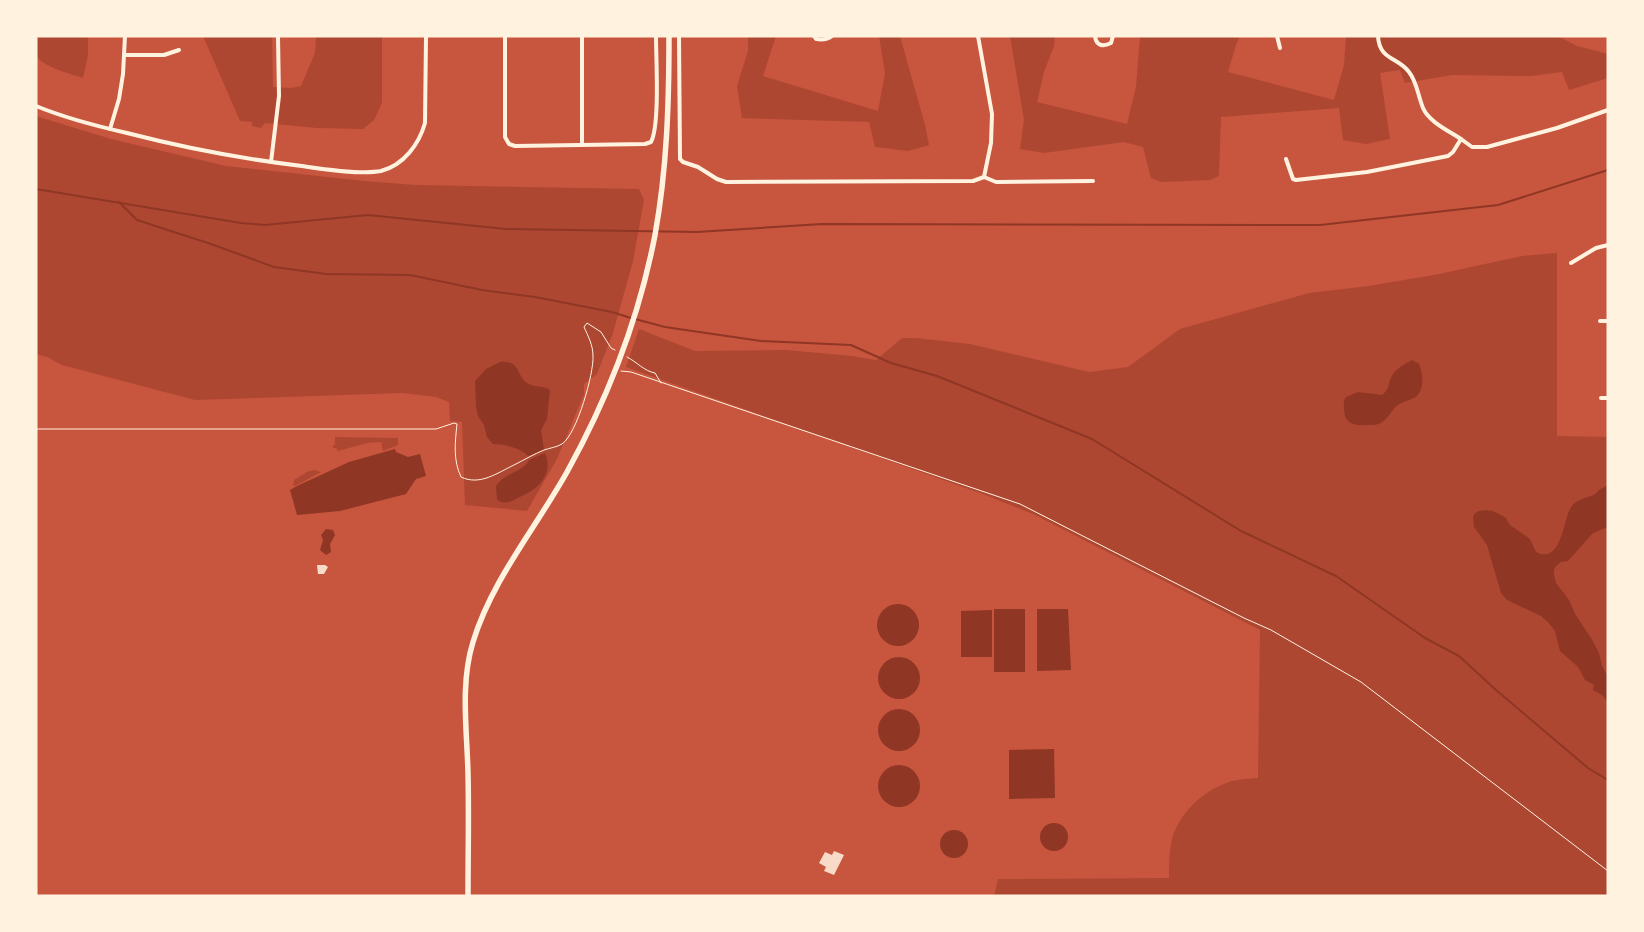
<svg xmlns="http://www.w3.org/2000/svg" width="1644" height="932" viewBox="0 0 1644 932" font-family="Quicksand,sans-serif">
	<rect width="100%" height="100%" fill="#c8553d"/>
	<!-- green -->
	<g fill="#ae4732">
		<path d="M36 36H88V55L83 78C72 74 42 67 37 56 35 51 36 42 36 36Z"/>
		<polygon points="203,36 272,36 273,87 291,88 301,86 315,53 316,36 382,36 382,103 374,120 363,129 317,128 265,123 261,128 252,126 252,122 240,121"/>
		<polygon points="748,36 776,36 763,76 878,111 885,73 879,36 900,36 925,125 929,145 908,151 875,147 869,122 742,118 737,86 748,51"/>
		<polygon points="1010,36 1055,36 1054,46 1044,72 1037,102 1127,124 1136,87 1140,36 1240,36 1236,45 1228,72 1334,100 1344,65 1346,36 1558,36 1577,46 1608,54 1608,78 1569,90 1562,72 1531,76 1452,75 1405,83 1400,70 1380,73 1390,139 1366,144 1343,140 1339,108 1221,117 1219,176 1210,180 1161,182 1151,178 1143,147 1124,142 1044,153 1020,149 1024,120"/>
		<polygon points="36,116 111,139 226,166 364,181 415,185 639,189 644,200 633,261 613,333 597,374 584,384 584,394 557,459 527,511 465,505 462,422 450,421 449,402 436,397 402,393 195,400 62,365 47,357 36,354"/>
		<path d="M1557 253V436L1608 437V896H994L998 879 1169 878C1169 866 1169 852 1172 839 1179 815 1200 793 1224 784 1235 779 1247 779 1258 778L1260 630 1033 514 980 493 626 367 639 329 695 351 786 350 852 356 876 360 902 338H916L970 344 1089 372 1128 367 1180 329 1309 293 1369 286 1439 274 1522 256Z"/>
		<polygon points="335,437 398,438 398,445 383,451 381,442 367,443 338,451 336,448 333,448 333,445 335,445"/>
		<polygon points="314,470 321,472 295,486 293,485 294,480 307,472"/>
	</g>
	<!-- water -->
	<g fill="#8f3625">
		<path d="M1412 360 1419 364C1423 373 1425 389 1416 397 1411 400 1404 401 1398 405 1391 410 1388 420 1379 424 1376 425 1372 425 1368 425 1354 426 1344 424 1344 408 1344 404 1343 401 1346 397L1358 392 1382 395C1388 390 1388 387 1390 380 1394 370 1402 365 1412 360Z"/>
		<path d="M500 362C521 360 516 375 527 383 534 388 544 385 550 390L547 419 541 430 544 450 528 456C521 448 504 444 493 444L487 437 484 425 478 416 476 407 475 381 486 369Z"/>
		<polygon points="395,449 396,452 408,457 420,454 426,476 416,479 406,494 340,511 297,515 290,490 297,486 349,462"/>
		<path d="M545 453C554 473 539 489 522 496 512 500 508 506 497 500L496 486C505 472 524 472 529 460Z"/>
		<path d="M1608 485V527L1593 533 1568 561 1561 562 1556 566 1554 570V575L1556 583 1569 600 1575 614 1591 638 1599 653 1602 666 1608 677V702L1602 695 1593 690 1594 685 1585 680 1578 667 1560 651 1555 631 1548 622 1541 616 1507 600 1501 593 1487 545 1474 527 1473 517 1475 513 1479 511 1486 510 1493 511 1501 515 1506 518 1510 525 1530 539 1536 552C1562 565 1563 519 1571 507 1577 499 1585 498 1594 495L1599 490Z"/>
		<polygon points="326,529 333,530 335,535 330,544 331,552 326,555 320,550 323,540 321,535"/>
		<circle cx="898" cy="625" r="21"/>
		<rect x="994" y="609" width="31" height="63"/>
		<polygon points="1037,609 1068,609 1071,670 1037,671"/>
		<polygon points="992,610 992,657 961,657 961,611"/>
		<circle cx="899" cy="678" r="21"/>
		<circle cx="899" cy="730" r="21"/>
		<polygon points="1054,749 1055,798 1009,799 1009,750"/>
		<circle cx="899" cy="786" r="21"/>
		<circle cx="1054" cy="837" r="14"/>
		<circle cx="954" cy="844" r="14"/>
	</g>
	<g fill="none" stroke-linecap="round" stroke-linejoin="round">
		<!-- stream -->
		<g stroke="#8f3625" stroke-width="2">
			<polyline points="36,189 241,223 265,225 368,215 506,229 697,232 822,224 1320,225 1498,205 1608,170"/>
			<polyline points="119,202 137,220 211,244 274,267 326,274 410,275 482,290 535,297 612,312 631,318"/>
			<polyline points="635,319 665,327 761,341 851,345 891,363 937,376 1092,439 1241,531 1336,576 1425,638 1459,656 1496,690 1588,768 1608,780"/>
		</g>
	</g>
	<!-- building -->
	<g fill="#f7dbc8">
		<polygon points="317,565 325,565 328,567 324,574 318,574"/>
		<polygon points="834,851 844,855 834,875 824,871 826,867 819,863 825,852 832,855"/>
	</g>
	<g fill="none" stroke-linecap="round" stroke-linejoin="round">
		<!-- path -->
		<g stroke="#fff3e0" stroke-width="1">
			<path d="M627 357C637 362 644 371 655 373L661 383"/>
			<polyline points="621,371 631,372 1020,504 1244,618 1271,630 1361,682 1608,871"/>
			<path d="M36 429H436L454 423 457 424C455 443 453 460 461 477 480 486 497 473 514 465 524 460 534 454 544 450 550 448 557 447 562 444 577 434 594 373 593 356 593 345 588 336 584 327L587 323 601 332 611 348 615 350"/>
		</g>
		<!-- minor -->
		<g stroke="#fff3e0" stroke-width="4">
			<path d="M505 36V137L509 144 515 146 645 144 651 142C660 125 656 59 656 36"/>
			<polyline points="679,36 680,159 683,162 698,167 717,179 726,182 973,181 984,177 996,182 1093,181"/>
			<path d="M814 36 816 39C822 40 827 40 832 36"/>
			<polyline points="978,36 992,114 991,143 984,177"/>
			<path d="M1095 36C1096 46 1103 47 1111 43L1113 36"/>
			<polyline points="1277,36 1280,48"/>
			<path d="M1378 36C1379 60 1398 57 1409 72 1417 82 1418 96 1423 108 1429 122 1449 131 1461 139"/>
			<polyline points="124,55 164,55 179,50"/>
			<path d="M36 106C65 118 96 126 127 133 185 148 243 159 302 166 323 169 361 175 381 171 404 165 419 144 425 123L426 36"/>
			<polyline points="110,129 119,99 123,74 125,36"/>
			<polyline points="582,144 582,36"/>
			<polyline points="1286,159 1293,179 1296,180 1367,172 1448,156 1453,152 1461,139 1472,147 1487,147 1557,128 1608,110"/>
			<polyline points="271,162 279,96 278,36"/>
			<polyline points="1571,263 1596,248 1608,245"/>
			<polyline points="1600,321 1608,321"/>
			<polyline points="1601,398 1608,398"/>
		</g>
		<!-- primary -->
		<path stroke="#fff3e0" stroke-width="5.5" d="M468 896C468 855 469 814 468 773 467 730 460 684 473 642 492 580 535 529 567 472 608 398 639 318 655 235 667 169 669 103 669 36"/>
	</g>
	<!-- border -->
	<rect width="1644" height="932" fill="none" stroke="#fff3e0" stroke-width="75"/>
</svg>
